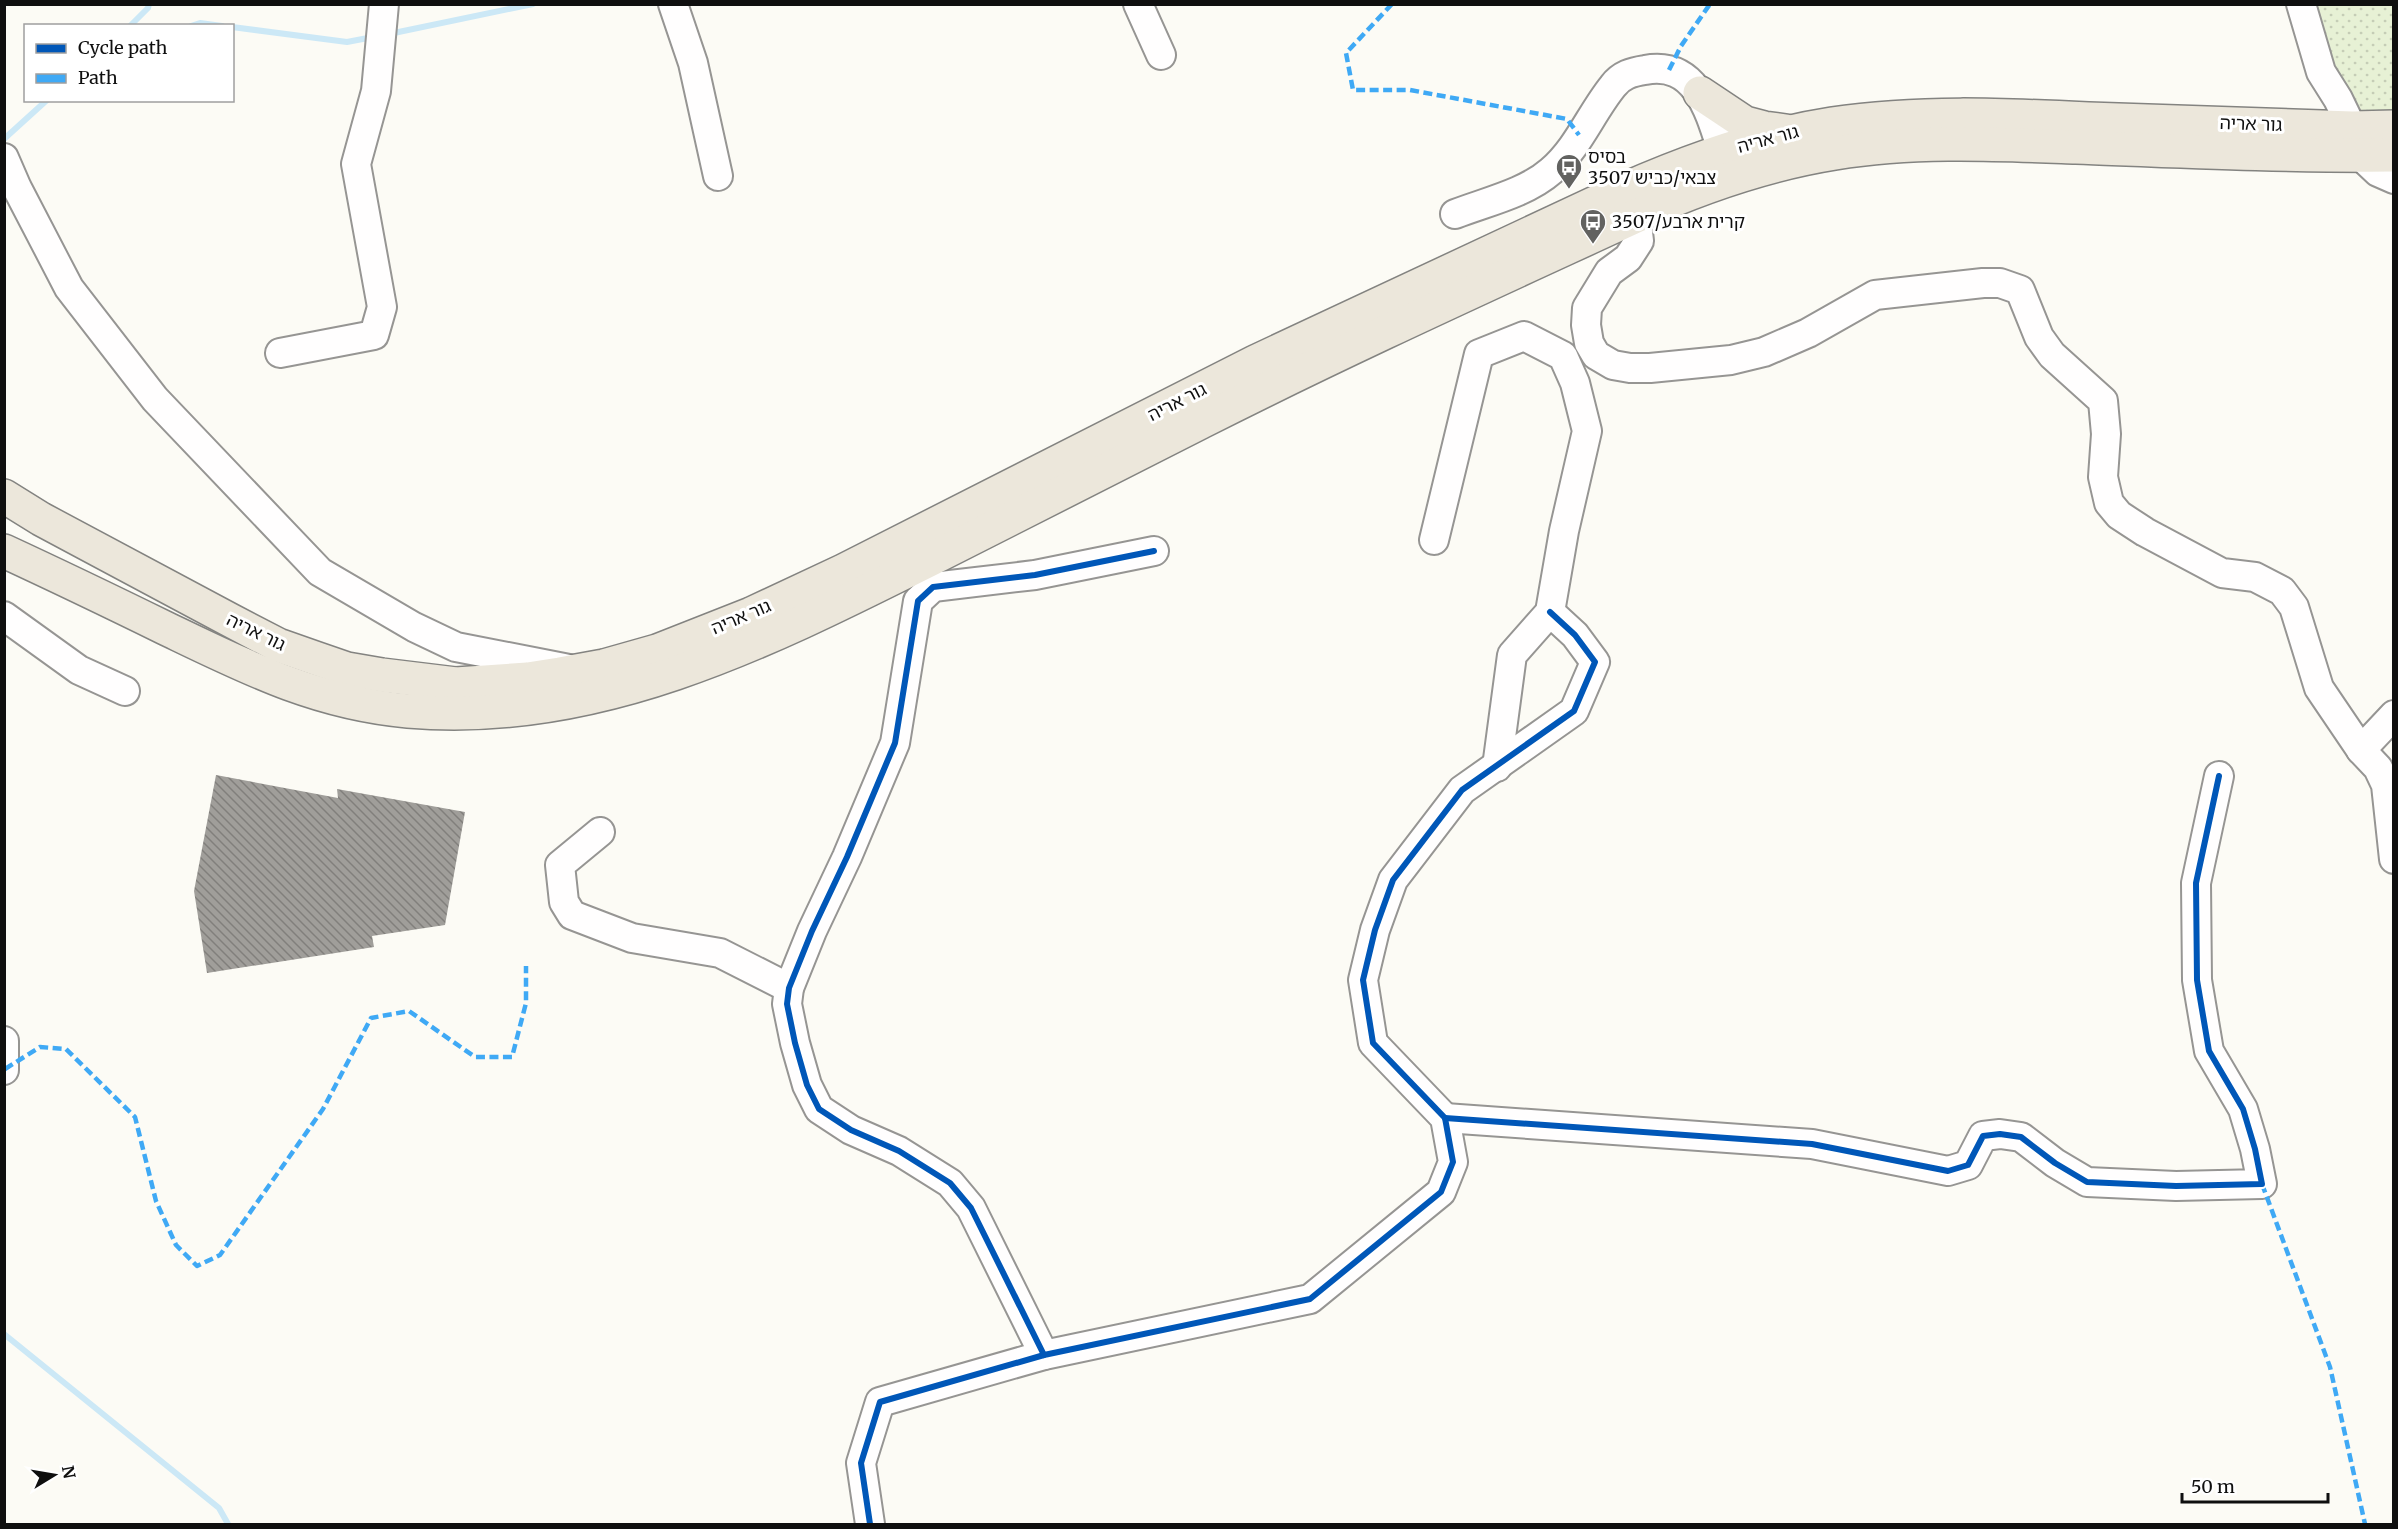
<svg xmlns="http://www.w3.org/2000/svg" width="2398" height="1529" viewBox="0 0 2398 1529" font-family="Merriweather,'Noto Sans Hebrew',serif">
	<defs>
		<pattern id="grass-dots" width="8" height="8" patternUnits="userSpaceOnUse" patternTransform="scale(1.5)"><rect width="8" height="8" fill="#e7f1d5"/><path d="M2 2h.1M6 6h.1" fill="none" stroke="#c5cdb6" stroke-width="1.8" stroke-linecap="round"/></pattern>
		<pattern id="building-back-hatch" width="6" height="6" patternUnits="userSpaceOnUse" patternTransform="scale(1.5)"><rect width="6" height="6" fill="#a09e9a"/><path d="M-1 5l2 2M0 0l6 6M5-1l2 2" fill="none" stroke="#817f7c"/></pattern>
	</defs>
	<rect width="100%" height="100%" fill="#fcfbf5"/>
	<!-- grass -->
	<polygon fill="url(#grass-dots)" points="2313,5 2393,5 2393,120 2363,123 2331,67"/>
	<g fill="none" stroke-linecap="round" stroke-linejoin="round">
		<!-- stream -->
		<g stroke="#cce8f6" stroke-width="6">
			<polyline points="130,26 148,8 149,4"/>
			<polyline points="191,26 200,23 222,26"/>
			<polyline points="232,27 347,42 373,37"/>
			<polyline points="389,34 533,4"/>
			<polyline points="4,139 47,100"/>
			<polyline points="4,1334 219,1508 228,1524"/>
		</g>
	</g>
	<!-- building -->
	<polygon fill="url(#building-back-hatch)" points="216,775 338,798 337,789 465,812 445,925 372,936 374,947 207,973 194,891"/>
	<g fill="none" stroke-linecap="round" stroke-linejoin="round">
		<!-- minor casing -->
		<g stroke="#969593" stroke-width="32">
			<g id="minor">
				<polyline points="673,4 693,63 718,176"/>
				<polyline points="1138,4 1161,55"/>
				<polyline points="2301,4 2321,72 2338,99 2352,128"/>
				<polyline points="2361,156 2378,172 2394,179"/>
				<polyline points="4,158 17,188 69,288 155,399 320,572 414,627 456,647 569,669"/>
				<path d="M1455 214C1486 202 1526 193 1551 171 1578 148 1591 113 1613 86 1621 75 1632 72 1645 70 1705 59 1713 130 1729 171"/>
				<polyline points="1636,216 1639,241 1628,258 1609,272 1587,308 1586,325 1589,343 1596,355 1613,365 1630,368 1650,368 1731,360 1764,352 1808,333 1875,295 1983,283 2000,283 2020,290 2039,337 2052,355 2103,401 2106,434 2103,477 2109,503 2119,515 2145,532 2222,573 2255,577 2282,591 2294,607 2319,688 2361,750 2378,768 2386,785 2394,859"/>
				<polyline points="280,353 374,335 382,307 356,164 376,91 384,4"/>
				<polyline points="1434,540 1479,354 1524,336 1563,356 1575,383 1587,431 1564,531 1550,612 1512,655 1497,767"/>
				<polyline points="4,616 79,670 125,691"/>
				<polyline points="2361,750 2394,715"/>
				<polyline points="600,832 560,865 564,902 572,915 632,938 720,953 789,988"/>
				<polyline points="4,1041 4,1070"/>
				<polyline points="1445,1118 1812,1144 1948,1171 1968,1165 1983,1136 2000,1134 2021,1137 2055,1163 2087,1182 2176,1186 2262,1184 2255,1149 2243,1109 2209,1051 2197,980 2196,883 2219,776"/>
				<polyline points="1044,1355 971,1208 950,1183 899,1151 851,1130 819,1109 807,1085 795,1043 787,1004 789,988 812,931 847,857 895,743 918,601 933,587 1035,575 1154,551"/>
				<polyline points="870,1524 861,1463 880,1402 1044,1355 1310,1299 1441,1192 1453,1162 1445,1118 1373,1043 1363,980 1375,930 1393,880 1462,790 1574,711 1595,662 1575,635 1550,612"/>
			</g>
		</g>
		<!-- major casing -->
		<g stroke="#838380" stroke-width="36">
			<g id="major">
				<polyline points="1700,93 1745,123 1764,128 1786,131"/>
				<path d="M4 496 41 519 230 620 278 645 315 658 347 669 382 675 456 684 528 679 560 674 604 666 657 651 751 614 843 571 1255 362 1625 189C1691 160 1760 135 1832 124 1918 111 2003 115 2089 119 2177 122 2265 125 2352 128L2394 127"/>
				<path d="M4 551C58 576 112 602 165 628 246 667 316 703 408 711 600 728 773 638 939 555 1027 510 1114 466 1201 422 1345 349 1491 283 1636 216 1700 187 1766 164 1835 153 1915 140 1995 144 2076 147 2181 151 2287 156 2394 155"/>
			</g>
		</g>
		<!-- minor -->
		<use href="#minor" stroke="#fffefe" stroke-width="28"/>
		<!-- major -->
		<use href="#major" stroke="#ece7db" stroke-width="33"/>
		<!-- quiet -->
		<g stroke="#3fa9f5" stroke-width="4.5" stroke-dasharray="9 4.5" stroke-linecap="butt">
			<polyline points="1392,4 1346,53 1353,90 1410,90 1567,119 1579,135"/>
			<polyline points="1669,70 1681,46 1710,4"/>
			<polyline points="5,1069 40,1047 66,1049 135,1117 156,1201 176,1245 197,1266 220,1255 323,1109 371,1018 409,1011 475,1057 512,1057 526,1003 526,966"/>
			<polyline points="2262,1184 2330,1367 2365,1524"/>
		</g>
		<!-- cycleway casing -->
		<g stroke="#fff" stroke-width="10">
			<g id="cycleway">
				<polyline points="1445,1118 1812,1144 1948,1171 1968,1165 1983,1136 2000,1134 2021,1137 2055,1163 2087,1182 2176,1186 2262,1184 2255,1149 2243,1109 2209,1051 2197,980 2196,883 2219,776"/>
				<polyline points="1044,1355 971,1208 950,1183 899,1151 851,1130 819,1109 807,1085 795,1043 787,1004 789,988 812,931 847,857 895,743 918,601 933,587 1035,575 1154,551"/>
				<polyline points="870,1524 861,1463 880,1402 1044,1355 1310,1299 1441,1192 1453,1162 1445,1118 1373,1043 1363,980 1375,930 1393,880 1462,790 1574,711 1595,662 1575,635 1550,612"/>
			</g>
		</g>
		<!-- cycleway -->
		<use href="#cycleway" stroke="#0057b8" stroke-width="6"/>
	</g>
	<!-- icons -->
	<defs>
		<g id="bus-pin" transform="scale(1.35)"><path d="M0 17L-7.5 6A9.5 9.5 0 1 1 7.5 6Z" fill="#626260" stroke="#fff"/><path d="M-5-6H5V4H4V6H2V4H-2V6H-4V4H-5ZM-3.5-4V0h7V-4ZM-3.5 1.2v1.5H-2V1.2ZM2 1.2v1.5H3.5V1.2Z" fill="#fff"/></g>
	</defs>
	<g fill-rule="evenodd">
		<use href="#bus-pin" x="1569" y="167"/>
		<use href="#bus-pin" x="1593" y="222"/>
	</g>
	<g text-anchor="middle" stroke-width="6" stroke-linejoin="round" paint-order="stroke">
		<!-- street labels -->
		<g font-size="18" fill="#0f0f0f" stroke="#fff">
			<text transform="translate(2251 124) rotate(2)" y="6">גור אריה</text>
			<text transform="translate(1768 139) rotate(-15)" y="6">גור אריה</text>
			<text transform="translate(1177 402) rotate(-27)" y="6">גור אריה</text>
			<text transform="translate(741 617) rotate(-23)" y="6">גור אריה</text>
			<text transform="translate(256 632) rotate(26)" y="6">גור אריה</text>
		</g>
		<!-- poi labels -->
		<g font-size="18" fill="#0f0f0f" stroke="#fff" text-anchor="start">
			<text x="1588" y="163">בסיס<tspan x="1588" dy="21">צבאי/כביש 3507</tspan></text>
			<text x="1612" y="228">קרית ארבע/3507</text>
		</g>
	</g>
	<!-- border -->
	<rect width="2398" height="1529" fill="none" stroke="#0f0f0f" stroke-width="12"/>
	<!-- legend -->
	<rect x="24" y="24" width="210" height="78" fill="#ffffff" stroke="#9f9f9f" stroke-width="1.5"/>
	<rect x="36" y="44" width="30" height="9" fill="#0057b8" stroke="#9f9f9f" stroke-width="1.5"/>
	<text x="78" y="54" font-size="18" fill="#0f0f0f">Cycle path</text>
	<rect x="36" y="74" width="30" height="9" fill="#3fa9f5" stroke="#9f9f9f" stroke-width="1.5"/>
	<text x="78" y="84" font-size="18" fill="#0f0f0f">Path</text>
	<!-- north arrow -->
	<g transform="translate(54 1475) rotate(79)" stroke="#ffffff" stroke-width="4.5" paint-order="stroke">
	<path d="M0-4.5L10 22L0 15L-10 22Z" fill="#0f0f0f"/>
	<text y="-9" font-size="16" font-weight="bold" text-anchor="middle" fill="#0f0f0f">N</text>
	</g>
	<!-- scale -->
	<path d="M2182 1493v9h146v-9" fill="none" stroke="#0f0f0f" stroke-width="3"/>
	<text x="2191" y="1493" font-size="18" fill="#0f0f0f" stroke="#ffffff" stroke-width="4.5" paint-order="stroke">50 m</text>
</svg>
